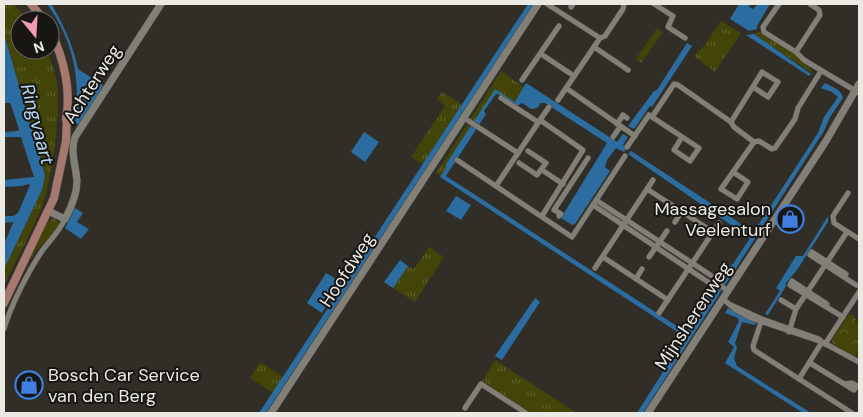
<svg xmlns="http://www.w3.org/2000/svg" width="863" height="417" viewBox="0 0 863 417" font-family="'DM Sans',sans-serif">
	<defs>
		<pattern id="grass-tufts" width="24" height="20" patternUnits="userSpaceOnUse" patternTransform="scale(1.25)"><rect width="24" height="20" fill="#424408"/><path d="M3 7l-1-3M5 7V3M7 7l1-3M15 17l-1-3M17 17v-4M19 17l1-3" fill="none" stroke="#5d5f2c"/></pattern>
		<pattern id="park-crowns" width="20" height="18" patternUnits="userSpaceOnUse" patternTransform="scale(1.25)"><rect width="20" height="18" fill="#424408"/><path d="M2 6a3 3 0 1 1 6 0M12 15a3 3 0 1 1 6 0" fill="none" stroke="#5d5f2c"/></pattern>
	</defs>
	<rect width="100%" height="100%" fill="#302e27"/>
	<!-- grass -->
	<g fill="url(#grass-tufts)">
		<path d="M4 4H14L28 20H20V50H47C51 60 55 72 57 83 61 111 52 183 41 209 30 235 16 260 4 285V269L42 190 45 175 4 34Z"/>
		<polygon points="721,21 741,33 715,72 694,56 704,46"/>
		<path d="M761 32C774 40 809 60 813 74L754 34Z"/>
		<polygon points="501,71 524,87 515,102 495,90 446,164 446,168 441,176 436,173"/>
		<polygon points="442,92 462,104 423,164 411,157 445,106 437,99"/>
		<polygon points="53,218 61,223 57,230 35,252 24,271 46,224"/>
		<polygon points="429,247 444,257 415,302 393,288 408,266 414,269"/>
		<polygon points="495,360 577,413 531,413 482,381"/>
		<polygon points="260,362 283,377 273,393 250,378"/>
	</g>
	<!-- park -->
	<g fill="url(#park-crowns)">
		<polygon points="657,28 663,32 641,63 636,59"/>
		<polygon points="849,314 854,315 859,327 859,346 856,358 832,343 832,340"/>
	</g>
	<!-- water -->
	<g fill="#2c6da1">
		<path d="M47 4 52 5C64 26 73 45 78 69L104 86 79 126 75 122C81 78 73 40 47 4Z"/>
		<polygon points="528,4 534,4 266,413 259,413"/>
		<polygon points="739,4 751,4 749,7 753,9 758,4 770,4 757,26 757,29 749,31 730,19"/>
		<polygon points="4,34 45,175 42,190 4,269 4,244 13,223 13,222 4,223 4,216 13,216 18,213 30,185 29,184 22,186 4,187 4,180 34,177 21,137 4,137 4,132 18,131 19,129 11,105 10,103 4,103"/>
		<polygon points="754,34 811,74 809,76 746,35"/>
		<polygon points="687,43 692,46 652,107 650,106 634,129 628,126 654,91 657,90"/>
		<path d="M526 83 617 142 623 134 628 137 623 145 627 148 624 152 616 148 607 160 605 167 610 171 575 224 572 225 561 218 607 143 545 103H541L537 108 531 109 522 103 517 106 498 94H496L484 111 486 114 446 176 686 332 706 306V303L701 300 710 287 716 289 722 279 718 275 725 264 730 266 733 264 750 238 628 154 631 151 724 212 753 233 818 133 824 117 838 97 832 92 821 88 825 83C831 86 842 90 843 98L830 117 824 131 643 413H637L685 337 440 177 446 168V164L495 89 515 102Z"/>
		<polygon points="364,132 379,142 365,162 351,152"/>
		<polygon points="456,196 471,205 461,220 446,211"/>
		<polygon points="75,208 83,213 77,222 89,229 81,239 65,228"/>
		<polygon points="828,216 828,222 797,270 786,283 786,286 768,315 765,314 780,291 776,288 796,256 803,256"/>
		<polygon points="400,260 408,266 393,288 384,282"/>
		<polygon points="326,273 341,282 322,313 307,303"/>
		<polygon points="535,298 540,302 502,360 495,356"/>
		<polygon points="728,308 756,323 755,325 742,322 735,343 737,348 734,358 737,366 811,413 803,413 725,363 734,347 728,342 739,321 738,318 725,313"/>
	</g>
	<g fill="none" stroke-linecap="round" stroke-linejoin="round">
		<!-- street casing -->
		<g stroke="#4a4943" stroke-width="6">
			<g id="street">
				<polyline points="547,4 600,38"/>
				<polyline points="654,4 673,16 668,27 685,38"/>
				<polyline points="779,4 763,27 764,32 796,52 804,60 859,93"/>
				<polyline points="571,7 573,4"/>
				<polyline points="594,47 628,70"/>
				<polyline points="796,52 820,15 819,10 810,4"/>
				<polyline points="541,54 574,76"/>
				<polyline points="522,80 559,26"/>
				<polyline points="566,88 635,136"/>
				<polyline points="501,98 538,122"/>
				<polyline points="558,100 600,38 605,36 623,9 624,4"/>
				<polyline points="652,117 699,148 690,161 674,150 682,137"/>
				<polyline points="464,118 518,153"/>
				<polyline points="731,122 762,72 778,82 768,97 753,87"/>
				<polyline points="617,124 623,115 627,118"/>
				<polyline points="613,137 620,127"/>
				<polyline points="627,147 649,115 652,117 674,84 678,85 731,122 734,127 754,142 759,141 772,149 775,148 795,119 798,108 821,71"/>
				<polyline points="457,160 572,237 625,156"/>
				<polyline points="519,163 537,175 546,163 528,151"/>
				<polyline points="542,170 563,184"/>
				<polyline points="733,172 748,182 737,199 721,189 754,142"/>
				<polyline points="496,186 540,120"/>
				<polyline points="647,189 713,232"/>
				<polyline points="848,193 833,216 834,223 859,239"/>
				<polyline points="593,205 711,284 717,283 715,278 596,200"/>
				<polyline points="542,216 583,150 540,120 549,107"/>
				<polyline points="559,216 561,214 554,210 588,158"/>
				<polyline points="675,222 681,212"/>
				<polyline points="603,257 668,300"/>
				<polyline points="649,257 667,231"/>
				<polyline points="595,268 653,180"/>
				<polyline points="844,277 846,274 812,252 810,255 856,285 859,286"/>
				<polyline points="636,279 642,269"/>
				<polyline points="717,283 728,291"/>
				<polyline points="723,299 736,310 751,318 822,342"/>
				<polyline points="781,300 796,309"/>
				<polyline points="731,305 762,319 819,339 822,342 859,362"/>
				<polyline points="825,306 827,304 792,281 790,285 843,317"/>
				<polyline points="659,313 719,223"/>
				<polyline points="762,319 753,346 754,350 852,413"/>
				<path d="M4 329C10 307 29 270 42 251 50 240 59 232 65 219"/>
				<polyline points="789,332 796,309 847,232"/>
				<polyline points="825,344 859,292"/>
				<polyline points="810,363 854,390 857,386 852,383 844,384"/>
				<polyline points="799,379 822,342"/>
				<polyline points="465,408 481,384 526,413"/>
			</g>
		</g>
		<!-- secondary casing -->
		<g stroke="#4a4943" stroke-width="8">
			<g id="secondary">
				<path d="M48 211 65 219C71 208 77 195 77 181 76 167 70 151 75 137L161 4"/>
				<polyline points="271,413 538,4"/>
				<polyline points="648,413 826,141 859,84"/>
			</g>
		</g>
		<!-- primary casing -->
		<g stroke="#4a4943" stroke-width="9">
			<g id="primary">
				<polyline points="31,4 44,20"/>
				<path d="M50 29C63 57 72 87 66 119"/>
				<polyline points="4,303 54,198 66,141 67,116"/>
			</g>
		</g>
		<!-- street -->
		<use href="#street" stroke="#827f77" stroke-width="5"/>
		<!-- secondary -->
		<use href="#secondary" stroke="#827f77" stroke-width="7"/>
		<!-- primary -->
		<use href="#primary" stroke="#a7786e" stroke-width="8"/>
	</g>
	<!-- icons -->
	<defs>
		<g id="shop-ring" transform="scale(1.4375)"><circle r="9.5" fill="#171613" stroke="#3f7fe0" stroke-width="1.5"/><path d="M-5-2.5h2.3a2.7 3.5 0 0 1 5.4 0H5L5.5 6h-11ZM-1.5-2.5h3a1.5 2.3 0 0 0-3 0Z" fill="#3f7fe0"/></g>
	</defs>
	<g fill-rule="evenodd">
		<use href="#shop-ring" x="790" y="219"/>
		<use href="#shop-ring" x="29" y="385"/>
	</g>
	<g text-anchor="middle" stroke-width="4" stroke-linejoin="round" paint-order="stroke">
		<!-- street labels -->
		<g font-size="18" fill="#eae9e4" stroke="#171613">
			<text transform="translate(92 84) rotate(-57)" y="6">Achterweg</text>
			<text transform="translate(347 270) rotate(-57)" y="6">Hoofdweg</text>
			<text transform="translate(693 316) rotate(-57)" y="6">Mijnsherenweg</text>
		</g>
		<!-- poi labels -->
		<g font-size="18" fill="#eae9e4" stroke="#171613" text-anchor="end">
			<text x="771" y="215">Massagesalon<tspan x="771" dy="21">Veelenturf</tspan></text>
			<text x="48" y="381" text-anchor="start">Bosch Car Service<tspan x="48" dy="21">van den Berg</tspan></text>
		</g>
		<!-- water labels -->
		<g font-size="19" font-style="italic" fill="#b6d6f4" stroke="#171613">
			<text transform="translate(38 124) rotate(75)" y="7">Ringvaart</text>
		</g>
	</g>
	<!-- border -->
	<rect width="863" height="417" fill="none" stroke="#eae9e4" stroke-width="10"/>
	<!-- north arrow -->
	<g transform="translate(35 35) rotate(162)"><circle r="24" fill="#171613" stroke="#6b6a67"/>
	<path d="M0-4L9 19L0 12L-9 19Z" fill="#f19ab2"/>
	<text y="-8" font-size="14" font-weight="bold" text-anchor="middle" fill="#eae9e4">N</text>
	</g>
</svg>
